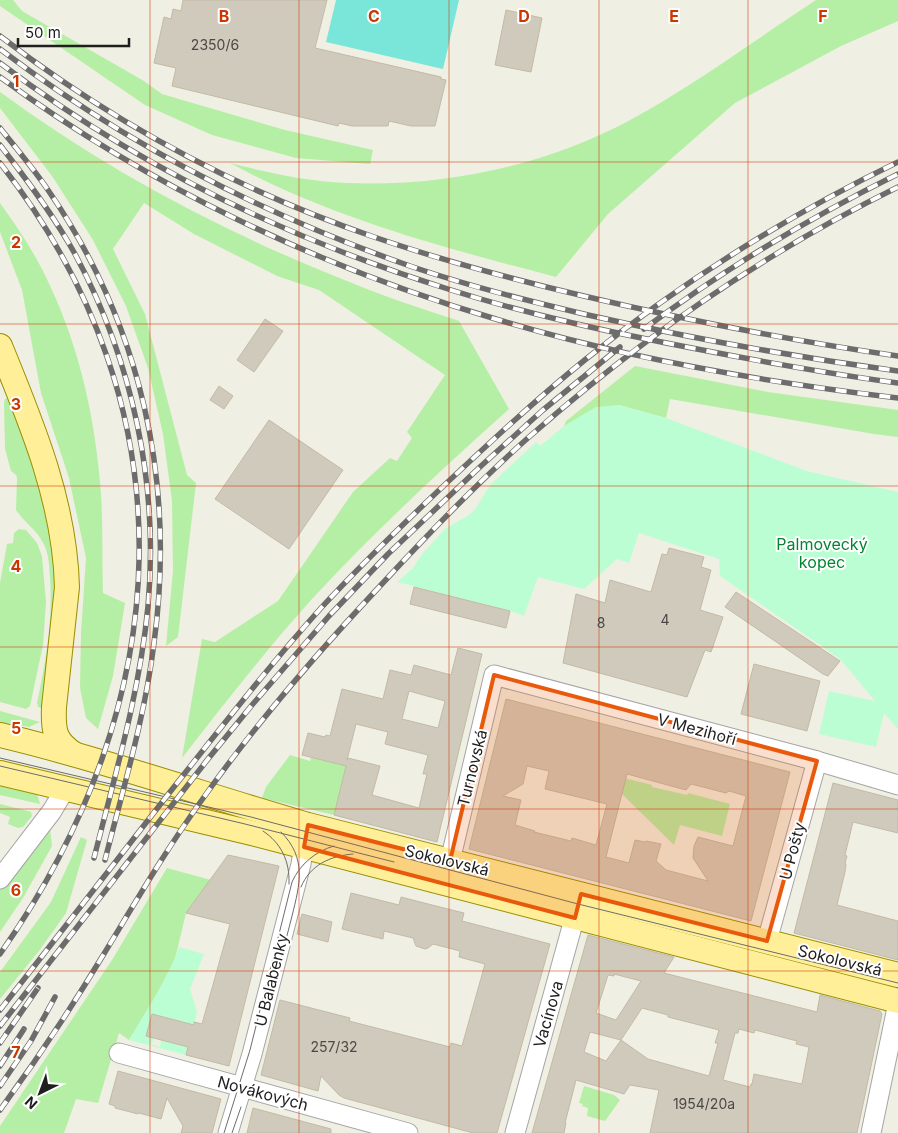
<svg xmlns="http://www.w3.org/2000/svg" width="898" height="1133" viewBox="0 0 898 1133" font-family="Inter,sans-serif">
	<rect width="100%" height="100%" fill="#f0efe3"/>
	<!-- grass -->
	<g fill="#b5efa5">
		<polygon points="0,0 13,0 22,11 144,81 162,94 285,130 373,150 370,164 296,158 212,135 145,105 0,6"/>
		<path d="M816 0H898V21L841 46 735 103 608 214 556 277C445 248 332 218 230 163 269 173 307 181 346 183 443 187 546 166 632 119 696 84 755 40 816 0Z"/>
		<path d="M0 92C105 169 221 231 342 279 380 295 420 308 459 321L509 409C441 470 374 532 312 599 266 650 224 704 182 758L202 639 215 642 278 601 353 492 390 458 397 461 412 438 407 432 445 375 319 290 277 276 194 234 144 203 113 249 145 314 187 475 196 483 178 637 166 646 173 571 172 501 163 434 148 368 126 306 93 240 52 176 0 108Z"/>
		<path d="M0 203C19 229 38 258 51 288 81 352 96 424 101 494 103 527 102 560 103 593L125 603 113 676 98 729 86 718 80 688 81 633 86 558 69 478 41 393 22 290 0 232Z"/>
		<polygon points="635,366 768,392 898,410 898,437 874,434 670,399 666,418 619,405 564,426 566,421"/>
		<path d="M10 397 42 483 59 567 45 709 38 707 37 703C46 661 53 620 50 577 49 565 49 553 43 543 37 530 24 522 16 510L17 478 16 475 11 471 5 449 4 403 5 399Z"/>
		<polygon points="19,529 26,530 37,543 42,556 46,602 43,645 30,706 26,709 0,702 0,583 7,544 13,543 14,533"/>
		<polygon points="0,711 40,722 29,727 0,722"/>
		<polygon points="290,755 310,761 311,757 346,766 334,815 262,798 266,787"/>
		<polygon points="577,766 652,785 652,787 687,795 688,793 730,804 722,836 680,825 674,845 622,794 586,781"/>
		<polygon points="0,779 37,794 40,804 0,795"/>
		<polygon points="0,804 28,811 31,812 32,816 23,827 18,828 8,824 10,817 0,813"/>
		<polygon points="50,828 52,846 23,898 0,932 0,889"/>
		<polygon points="81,837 87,840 66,913 39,951 0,999 0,972 51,902"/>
		<polygon points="167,868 211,880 186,913 175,959 157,994 129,1040 119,1033 98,1103 76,1099 64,1133 0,1133 0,1126 112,960"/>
		<polygon points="584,1086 614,1095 620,1100 605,1121 587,1116 588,1108 582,1106 583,1104 579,1103"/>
	</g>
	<!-- park -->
	<g fill="#bcfed3">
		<polygon points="619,405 666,418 807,471 898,492 898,729 884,713 876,747 819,734 829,691 875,701 840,659 720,576 719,559 639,533 629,563 617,559 584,589 538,577 524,616 511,611 397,582 413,568 422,554 446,528 469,515 476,508 490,485 536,442 540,446 564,426 596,407"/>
		<path d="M179 947 204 954 190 989 197 1012 194 1025 152 1014 154 1038 151 1044 160 1047 161 1040 188 1047 186 1055 129 1040C147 1010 167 980 179 947Z"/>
	</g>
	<!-- pitch -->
	<polygon fill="#7ae6d9" points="336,0 459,0 443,69 326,42"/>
	<!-- building -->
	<g fill="#d0cabc" stroke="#c3baa4" fill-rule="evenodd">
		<polygon points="183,0 327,0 315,48 441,77 441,79 446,80 435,126 411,126 389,121 388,126 352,126 339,123 338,126 172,86 176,68 154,63 164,17 171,19 173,9 181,11"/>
		<polygon points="506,10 542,18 531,72 495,65"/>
		<polygon points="265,319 283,331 254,372 237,360"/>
		<polygon points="219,386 233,396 224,409 210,400"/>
		<polygon points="269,420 343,470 289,549 215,499"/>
		<polygon points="669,548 704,557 701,567 711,570 700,610 723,617 711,652 705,650 687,697 563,663 576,594 605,603 610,580 651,592 662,554 667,555"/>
		<polygon points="414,587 510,611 506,628 410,604"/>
		<polygon points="736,592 840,661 828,676 823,674 725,607"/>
		<path d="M458 648 482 654 437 842 334 815 346 766 302 755 308 733 325 737 326 735 330 736 342 689 383 699 390 670 411 675 414 665 451 675ZM409 691 445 701 438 728 402 719ZM356 724 388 732 385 744 428 755 423 774H427L419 808 372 795 380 766 348 758 347 760Z"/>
		<polygon points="754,664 820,681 807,731 741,714"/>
		<path d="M506 699 790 772 751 921 469 849ZM527 766 549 771 545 789 607 804 596 845 572 838 571 841 534 832 535 831 515 825 521 800 503 796 523 784ZM627 774 686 790 691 784 726 793 729 791 746 796 733 846 698 837 694 846 693 858 708 881 666 870 656 861 661 844 646 841 645 842 635 840 629 863 606 857Z"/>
		<polygon points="833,783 898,800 898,833 853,822 845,855 847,856 845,863 846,864 845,872 837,905 898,921 898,960 794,933"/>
		<polygon points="228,855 279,866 229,1066 186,1055 188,1047 146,1036 152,1014 194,1025 194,1022 202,1024 230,924 186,913"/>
		<polygon points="351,893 399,905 401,897 432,905 464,913 462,921 550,944 497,1133 473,1133 344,1098 339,1095 321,1076 318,1091 261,1075 280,1000 350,1018 349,1021 450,1047 451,1043 462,1046 485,964 459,957 460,951 433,944 428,948 425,949 416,946 413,938 384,931 383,939 342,929"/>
		<polygon points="302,914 332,922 328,942 297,934"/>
		<path d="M588 935 674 957 664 973 817 1012 820 995 880 1011 882 1014 857 1133H650L659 1090 630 1085 624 1094 576 1080 565 1123H566L564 1133H532ZM614 974 641 981 616 1020 596 1013 608 975 614 976ZM642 1008 668 1015V1017L719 1030 715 1043H718L709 1076 648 1059 621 1040ZM739 1029 754 1033 755 1030 797 1041 796 1044 809 1047 802 1084 754 1074 752 1084H751L750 1087 723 1080 735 1033H738ZM590 1032 621 1040 606 1061 584 1052Z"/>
		<polygon points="118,1071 221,1099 212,1133 181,1133 183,1126 167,1098 161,1119 139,1113 138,1114 115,1108 115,1106 109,1104"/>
		<polygon points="253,1108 331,1129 331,1133 247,1133"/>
	</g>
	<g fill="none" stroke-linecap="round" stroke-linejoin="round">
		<!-- minor casing -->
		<g stroke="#a5a5a5" stroke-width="21">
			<g id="minor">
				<polyline points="450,861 494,675 817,761 898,785"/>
				<polyline points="0,879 52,811 65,789"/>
				<polyline points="767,941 817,761"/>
				<polyline points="119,1053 408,1133"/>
				<polyline points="228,1133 252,1054 301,864 306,833"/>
				<polyline points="515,1133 578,905"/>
				<polyline points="871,1133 898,1003"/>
			</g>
		</g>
		<!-- major casing -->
		<g stroke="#988f00" stroke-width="26">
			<g id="major">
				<path d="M0 346C32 424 65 503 67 587L54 707C53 730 54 741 74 754"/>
				<path d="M0 735C104 760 205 795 308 825L898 975"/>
				<polyline points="0,773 252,833 898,1001"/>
			</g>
		</g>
		<!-- minor -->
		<use href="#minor" stroke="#fff" stroke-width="19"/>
		<!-- major -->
		<use href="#major" stroke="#ffef99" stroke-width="24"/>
		<!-- tram -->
		<g stroke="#6c6c6c" stroke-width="1">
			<polyline points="0,758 251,817 578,904 898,983"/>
			<polyline points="0,766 245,824 394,862"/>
			<path d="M263 831C281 843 290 861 289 884"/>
			<path d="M301 887C310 865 330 856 353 854"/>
			<path d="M280 962C284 947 288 932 292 916 300 884 307 858 281 832"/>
			<path d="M224 1133 250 1050 292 882C300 864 316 851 334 846"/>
			<polyline points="232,1133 241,1107"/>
		</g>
		<!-- rail casing -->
		<g stroke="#6c6c6c" stroke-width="5.5">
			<g id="rail">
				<path d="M0 36C112 122 240 191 374 237 470 270 570 294 669 315 745 331 821 345 898 356"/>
				<path d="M0 49C124 143 264 215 410 266 468 286 528 301 588 315 690 338 794 357 898 371"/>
				<path d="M0 63C134 164 288 239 448 289 529 315 614 333 697 349 764 362 831 374 898 383"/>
				<path d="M0 77C150 187 321 268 499 320 628 359 764 382 898 398"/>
				<path d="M0 128C16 148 33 168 48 190 141 325 176 481 154 643 145 717 123 789 105 860"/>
				<path d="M0 145C27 180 54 216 75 254 133 362 159 485 148 606 140 691 115 775 94 858"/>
				<path d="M0 163C194 411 177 702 0 954"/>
				<path d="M644 329C723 270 809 218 898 174"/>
				<path d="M0 1010C57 937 113 865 170 792 219 730 268 667 321 608 358 568 397 530 436 493 485 447 534 401 586 359 682 282 787 216 898 162"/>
				<polyline points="0,1026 208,759 252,705 329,616 388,554 481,466 543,410 620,347"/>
				<polyline points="0,1043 38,988"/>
				<polyline points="0,1066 24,1029"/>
				<polyline points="0,1086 31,1041 55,997"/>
				<path d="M0 1110C36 1061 70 1010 102 957 135 903 167 848 204 797 257 722 318 652 381 585 428 534 477 483 529 437 641 338 764 253 898 187"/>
			</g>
		</g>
		<!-- rail -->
		<use href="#rail" stroke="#fff" stroke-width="4" stroke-dasharray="11" stroke-linecap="butt"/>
	</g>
	<!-- marked area -->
	<path fill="#e8590c" fill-opacity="0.2" stroke="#e8590c" stroke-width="4" stroke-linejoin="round" d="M494 675 817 761 767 941 581 894 575 918 304 847 308 825 450 861Z"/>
	<!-- grid -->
	<path fill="none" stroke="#cc3700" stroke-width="1" stroke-opacity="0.55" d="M150 0V1133M299 0V1133M449 0V1133M599 0V1133M748 0V1133M0 162H898M0 324H898M0 486H898M0 647H898M0 809H898M0 971H898"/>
	<g text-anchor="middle" stroke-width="4" stroke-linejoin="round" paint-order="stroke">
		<!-- number labels -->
		<g font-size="14" fill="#4a4946">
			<text x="215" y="50">2350/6</text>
			<text x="665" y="625">4</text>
			<text x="601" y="628">8</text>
			<text x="334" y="1052">257/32</text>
			<text x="704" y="1109">1954/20a</text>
		</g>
		<!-- park labels -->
		<g font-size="16" fill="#028631" stroke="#fff">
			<text x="822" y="550">Palmovecký<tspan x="822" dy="18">kopec</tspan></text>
		</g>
		<!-- street labels -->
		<g font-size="16" fill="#1e1e1e" stroke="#fff">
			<text transform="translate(697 729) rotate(15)" y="6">V Mezihoří</text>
			<text transform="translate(472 768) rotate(-76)" y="6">Turnovská</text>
			<text transform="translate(792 851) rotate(-75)" y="6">U Pošty</text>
			<text transform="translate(447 860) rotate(14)" y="6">Sokolovská</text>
			<text transform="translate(840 960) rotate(14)" y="6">Sokolovská</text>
			<text transform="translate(271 980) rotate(-76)" y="6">U Balabenky</text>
			<text transform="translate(548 1014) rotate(-74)" y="6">Vacínova</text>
			<text transform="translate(263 1093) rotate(15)" y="6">Novákových</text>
		</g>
	</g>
	<g font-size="16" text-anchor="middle" font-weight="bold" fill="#cc3700" stroke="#fff" stroke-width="4" stroke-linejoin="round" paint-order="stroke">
		<text x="224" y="22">B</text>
		<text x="374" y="22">C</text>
		<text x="524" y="22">D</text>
		<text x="674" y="22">E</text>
		<text x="823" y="22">F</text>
		<text x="16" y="87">1</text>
		<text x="16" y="248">2</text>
		<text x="16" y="410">3</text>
		<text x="16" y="572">4</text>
		<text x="16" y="734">5</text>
		<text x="16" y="896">6</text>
		<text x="16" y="1058">7</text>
	</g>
	<!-- north arrow -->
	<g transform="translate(40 1093) rotate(222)" stroke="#ffffff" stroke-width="4" paint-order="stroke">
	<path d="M0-4L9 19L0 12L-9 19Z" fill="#1e1e1e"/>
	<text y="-8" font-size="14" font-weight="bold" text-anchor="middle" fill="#1e1e1e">N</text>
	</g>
	<!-- scale -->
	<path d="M18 38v8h111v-8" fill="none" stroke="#1e1e1e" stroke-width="2.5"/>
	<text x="25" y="38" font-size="15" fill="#1e1e1e" stroke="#ffffff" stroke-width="4" paint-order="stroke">50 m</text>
</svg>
